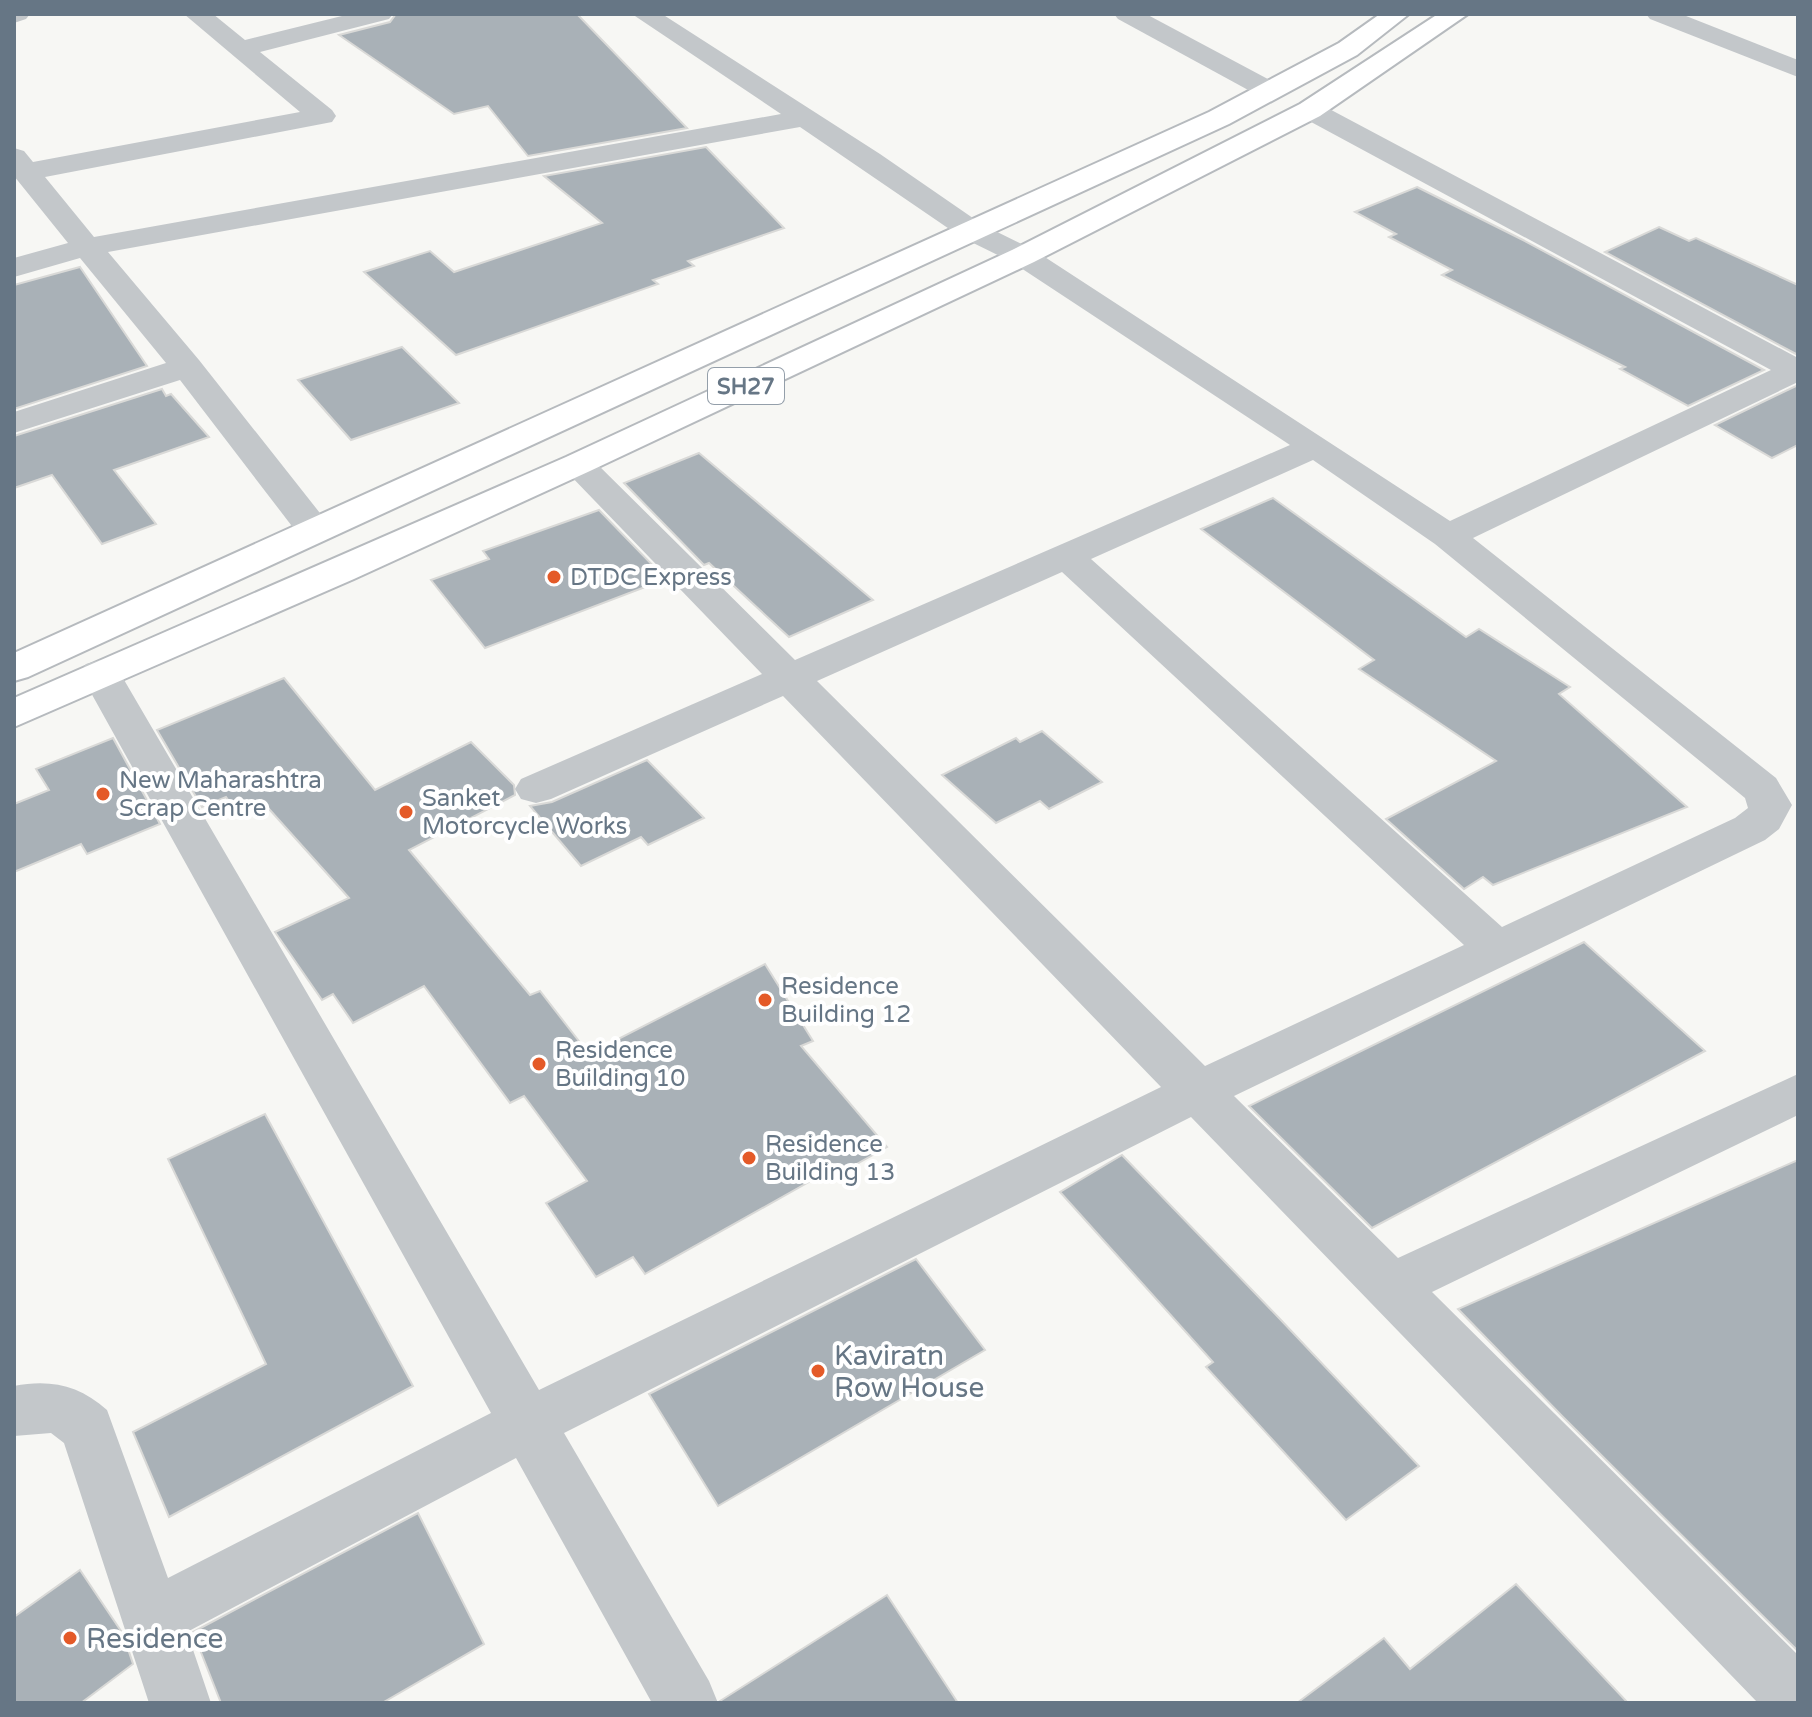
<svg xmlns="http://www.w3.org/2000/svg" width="1812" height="1717" viewBox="0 0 1812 1717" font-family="'Varela Round',sans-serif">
	<rect width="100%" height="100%" fill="#f7f7f4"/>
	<!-- building -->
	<g fill="#a9b1b7" stroke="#d9d9d7" stroke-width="2">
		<polygon points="396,14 577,14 687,128 528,156 488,106 454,114 339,35 390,22"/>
		<polygon points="706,147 784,228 688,261 694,266 653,280 658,284 456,355 364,272 430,251 454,272 602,223 544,176"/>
		<polygon points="1417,187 1523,240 1764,370 1688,406 1620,369 1625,367 1442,275 1452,270 1389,237 1396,234 1355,212"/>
		<polygon points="1659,227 1689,241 1696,238 1798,285 1798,355 1605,252"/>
		<polygon points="80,267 147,366 14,409 14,285"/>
		<polygon points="402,347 459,403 351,440 298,380"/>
		<polygon points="1798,385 1798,445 1772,458 1715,425"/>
		<polygon points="162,389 166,396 171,394 209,437 114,470 156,524 102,544 52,475 14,488 14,436"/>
		<polygon points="699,453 873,600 789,637 709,563 704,565 624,483"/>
		<polygon points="1273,498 1466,637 1479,629 1570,687 1559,694 1687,807 1493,885 1483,877 1464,889 1386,819 1496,761 1359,669 1374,660 1201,529"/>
		<polygon points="599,510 666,579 485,648 431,580 489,559 483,551"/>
		<polygon points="284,678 375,790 471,742 514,785 515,795 409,850 530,995 540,991 589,1054 765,964 813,1041 801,1046 887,1147 837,1175 832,1169 645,1274 633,1257 596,1277 546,1203 587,1181 524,1096 510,1103 424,986 353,1023 333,994 322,1000 275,932 349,898 261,800 236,811 226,797 202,807 157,730"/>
		<polygon points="1042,731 1102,782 1049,809 1040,801 996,823 942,775 1016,738 1020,742"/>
		<polygon points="113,738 160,824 87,854 81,844 14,872 14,804 49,790 36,769"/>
		<polygon points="647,760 704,818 648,845 641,837 581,866 530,806 552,802"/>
		<polygon points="1584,942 1705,1051 1372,1228 1249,1106"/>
		<polygon points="265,1114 413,1386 169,1517 133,1432 266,1364 168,1159"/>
		<polygon points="1122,1155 1279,1318 1419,1466 1346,1520 1206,1367 1213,1362 1060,1192"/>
		<polygon points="1798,1160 1798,1651 1563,1417 1458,1309"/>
		<polygon points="916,1259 985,1350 718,1506 649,1394"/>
		<polygon points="418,1513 484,1644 382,1703 221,1703 193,1632"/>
		<polygon points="80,1570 123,1634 133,1664 81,1703 14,1703 14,1617"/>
		<polygon points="1516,1584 1628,1703 1297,1703 1384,1638 1410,1669"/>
		<polygon points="887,1595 958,1703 721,1703 720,1701"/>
	</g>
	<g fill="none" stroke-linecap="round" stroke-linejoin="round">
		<!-- primary casing -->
		<g stroke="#b6babe" stroke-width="4">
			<g id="primary">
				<polygon points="1380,14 1409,14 1357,55 1229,124 28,677 14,681 14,653 1209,112 1339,43"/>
				<polygon points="1438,14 1468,14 1320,116 1034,262 590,471 354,579 14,727 14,698 566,457 1012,250 1300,104"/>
			</g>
		</g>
		<!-- minor -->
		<g fill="#c3c7ca" fill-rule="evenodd">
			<polygon points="14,14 30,14 26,19 14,23"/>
			<path d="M184 14H213L245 40 350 14H393L389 19 260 52 332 110 336 116 332 122 45 177 94 237 781 114 632 14H662L880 154 983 225 1034 250 1450 521 1771 370 1300 116 1296 110 1300 104H1320L1798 358V382L1473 538 1776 778 1792 805 1779 829 1765 840 1234 1096 1398 1258 1798 1074V1115L1432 1292 1798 1655V1703H1758L1191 1117 564 1433 709 1681 718 1703H652L516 1458 187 1632 211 1703H149L64 1443 51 1433 14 1436V1386C50 1379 79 1385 107 1410L168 1578 491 1413 80 673 86 664 100 660 114 664 120 673 539 1390 1161 1087 783 696 551 799 536 803 521 799 515 789 521 779 762 674 566 471 560 464 566 457 578 453 590 457 795 660 1290 445 1012 262 961 237 800 127 108 252 199 360 327 522 332 530 327 538 314 541 301 538 180 380 14 433V412L166 363 80 258 14 277V258L68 243 14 176V148L24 151 33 162 300 112ZM1313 460 1435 544 1745 798 1748 808 1735 818 1502 927 1091 559ZM1062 572 1464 945 1205 1066 817 681Z"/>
			<polygon points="1114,14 1146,14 1279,85 1283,91 1279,97 1261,97 1118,19"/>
			<polygon points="1646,14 1681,14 1798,60 1798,77 1650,19"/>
		</g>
		<!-- primary -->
		<use href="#primary" fill="#fff" fill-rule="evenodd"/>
	</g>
	<!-- markers -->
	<g fill="#e45a28" stroke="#fff" stroke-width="3">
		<circle cx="554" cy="577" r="8"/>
		<circle cx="103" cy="794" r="8"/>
		<circle cx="406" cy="812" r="8"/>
		<circle cx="765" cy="1000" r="8"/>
		<circle cx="539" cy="1064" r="8"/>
		<circle cx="749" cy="1158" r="8"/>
		<circle cx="818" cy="1371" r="8"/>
		<circle cx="70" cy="1638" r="8"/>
	</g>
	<g text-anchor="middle" stroke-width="8" stroke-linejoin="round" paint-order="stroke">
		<!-- shield labels -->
		<rect fill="#fff" stroke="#949faa" stroke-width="2" x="708" y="368" width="76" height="36" rx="6"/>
		<g font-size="22" font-weight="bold" fill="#667685">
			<text x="746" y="394">SH27</text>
		</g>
		<!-- poi labels -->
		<g font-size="24" fill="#667685" stroke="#fff" text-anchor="start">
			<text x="570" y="585">DTDC Express</text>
			<text x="119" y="788">New Maharashtra<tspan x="119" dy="28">Scrap Centre</tspan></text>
			<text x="422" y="806">Sanket<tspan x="422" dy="28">Motorcycle Works</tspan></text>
			<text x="781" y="994">Residence<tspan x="781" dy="28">Building 12</tspan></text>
			<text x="555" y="1058">Residence<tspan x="555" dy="28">Building 10</tspan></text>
			<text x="765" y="1152">Residence<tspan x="765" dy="28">Building 13</tspan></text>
		</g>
		<!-- near-poi labels -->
		<g font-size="28" fill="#667685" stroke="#fff" text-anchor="start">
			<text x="834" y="1365">Kaviratn<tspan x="834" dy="32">Row House</tspan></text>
			<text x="86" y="1648">Residence</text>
		</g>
	</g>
	<!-- border -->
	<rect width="1812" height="1717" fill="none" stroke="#667685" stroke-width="32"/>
</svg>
